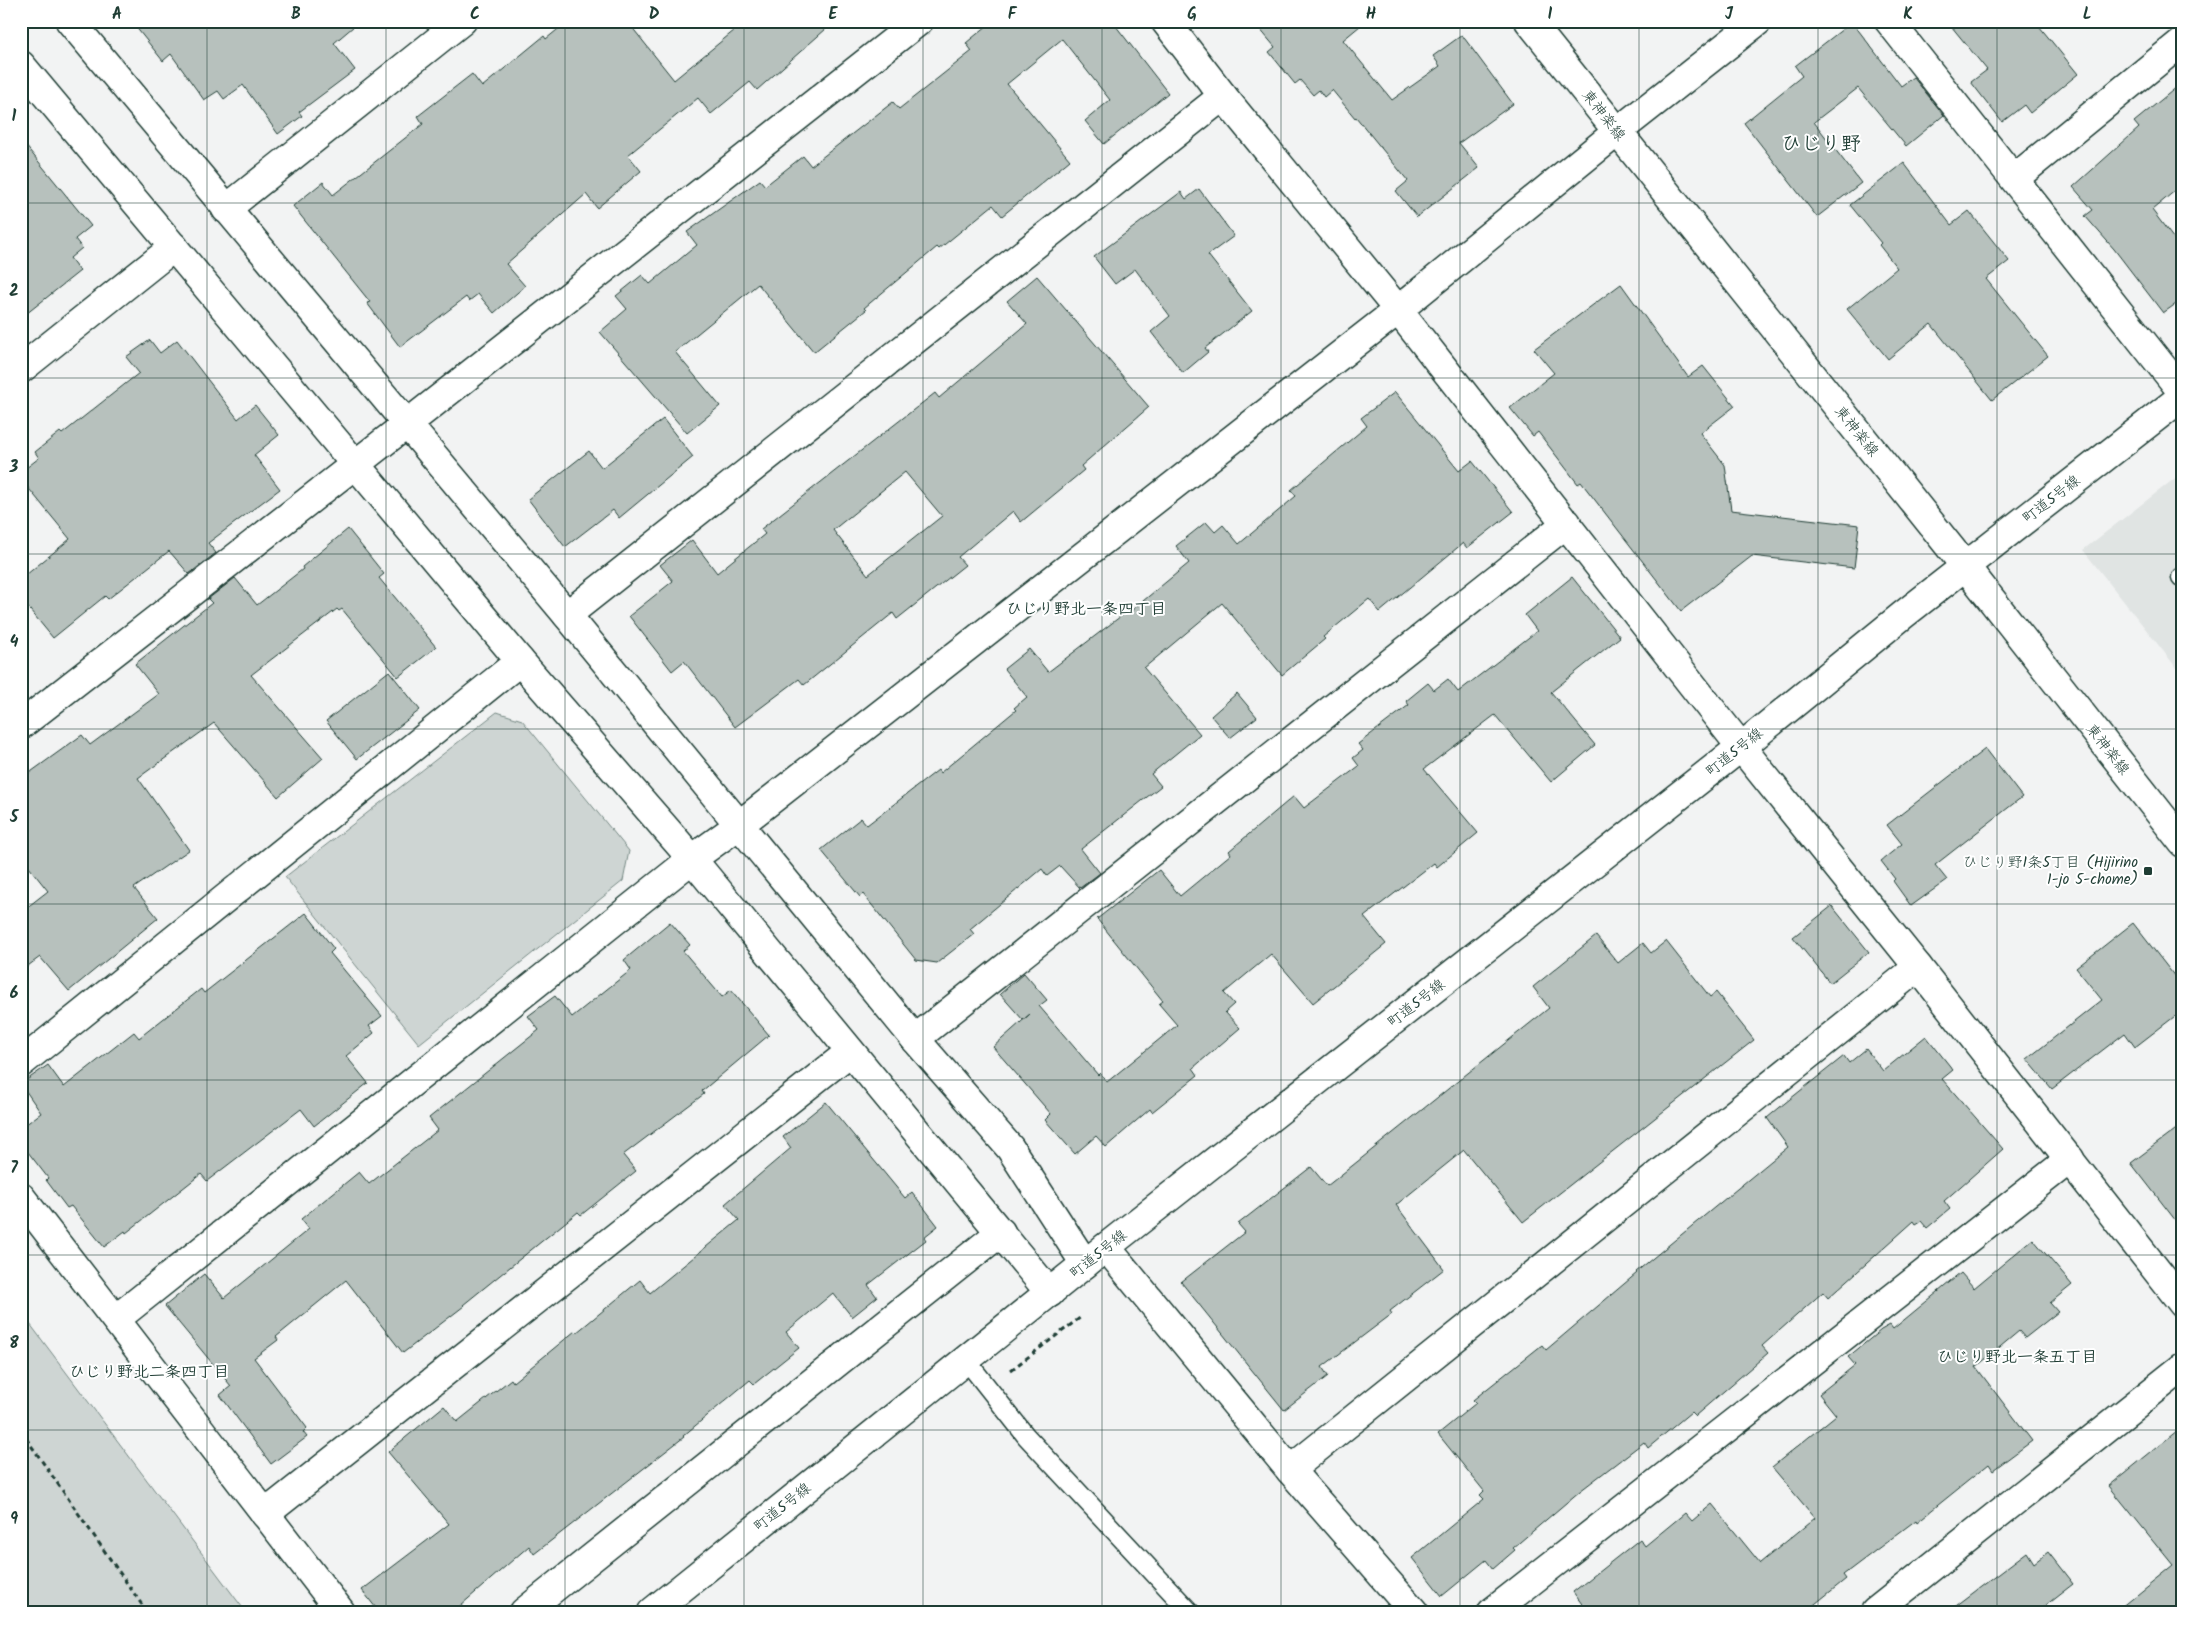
<svg xmlns="http://www.w3.org/2000/svg" width="2204" height="1633" viewBox="0 0 2204 1633" font-family="Kalam,'Klee One',sans-serif">
	<rect width="100%" height="100%" fill="#f2f3f3"/>
	<filter id="ink" filterUnits="userSpaceOnUse"><feTurbulence type="fractalNoise" baseFrequency=".02" numOctaves="2"/><feDisplacementMap in="SourceGraphic" scale="10" xChannelSelector="R" yChannelSelector="G"/><feConvolveMatrix kernelMatrix="1 2 1 2 8 2 1 2 1" color-interpolation-filters="sRGB"/></filter>
	<g filter="url(#ink)">
		<!-- built -->
		<polygon fill="#e0e4e3" points="2183,472 2183,676 2083,550"/>
		<!-- green -->
		<g fill="#ced5d3" stroke="#768984">
			<polygon points="497,712 522,720 629,851 623,881 419,1044 285,877"/>
			<polygon points="21,1312 236,1599 246,1612 21,1612"/>
		</g>
		<!-- building -->
		<g fill="#b7c1bd" stroke="#1f3d34" fill-rule="evenodd">
			<polygon points="131,21 360,21 334,43 355,70 299,112 302,116 278,134 243,85 224,99 218,91 204,100 171,54 163,61"/>
			<polygon points="568,21 627,21 674,80 746,21 835,21 757,90 750,82 711,114 698,98 628,155 641,171 597,208 586,194 506,264 525,286 494,313 478,294 469,301 466,297 400,347 367,303 370,302 293,206 323,182 333,195 423,124 418,116 472,74 482,87 544,36 546,39"/>
			<polygon points="993,21 1112,21 1168,93 1104,144 1085,121 1110,100 1062,39 1007,84 1070,160 1002,216 993,205 939,249 937,247 864,308 866,310 814,352 758,284 675,352 720,406 687,433 600,332 627,309 616,296 642,275 650,284 697,245 687,232 760,180 765,186 803,156 811,166 893,102 899,109 972,51 966,43"/>
			<polygon points="1253,21 1366,21 1343,40 1392,100 1440,66 1433,56 1462,35 1513,104 1459,143 1479,168 1417,217 1396,191 1408,181 1356,117 1355,118 1332,90 1324,97 1319,90 1313,95 1300,80 1295,84 1269,52 1275,47"/>
			<polygon points="1947,21 2035,21 2078,74 2030,113 2024,105 2002,122 1971,82 1987,70"/>
			<polygon points="1852,22 1901,86 1913,77 1944,115 1906,146 1858,88 1814,122 1861,183 1817,217 1744,123 1802,76 1795,66"/>
			<polygon points="2183,82 2183,184 2152,210 2183,251 2183,299 2163,313 2114,249 2085,216 2093,210 2073,187 2139,128 2134,122"/>
			<polygon points="21,140 91,226 75,239 82,248 70,258 80,271 21,318"/>
			<polygon points="1904,163 1951,225 1969,211 2009,261 1986,279 2048,356 1992,400 1931,324 1888,359 1847,309 1897,268 1879,245 1881,243 1850,205"/>
			<polygon points="1199,189 1234,236 1208,255 1252,311 1205,348 1208,352 1183,373 1151,332 1170,316 1135,269 1115,284 1094,257 1181,192 1186,199"/>
			<path d="M1037 276 1149 407 1081 466 1084 470 1021 522 1013 511 958 557 965 565 897 619 893 613 804 685 799 679 735 727 684 661 672 671 629 616 673 581 660 565 692 540 717 573 765 534 761 529 935 393 939 398 1027 324 1007 301ZM905 472 942 516 868 575 833 530Z"/>
			<polygon points="1621,284 1688,377 1703,366 1735,406 1700,433 1725,465 1731,510 1859,525 1854,568 1752,556 1681,611 1581,482 1578,484 1538,432 1533,436 1510,408 1554,373 1534,349"/>
			<polygon points="150,340 160,353 177,340 238,419 255,405 279,435 254,455 280,489 208,543 216,553 189,574 169,551 108,599 105,596 53,638 21,599 21,579 70,539 21,479 21,472 39,458 35,452 60,432 62,434 139,373 126,357"/>
			<polygon points="1395,392 1459,471 1472,461 1513,512 1467,548 1463,543 1380,612 1369,599 1323,637 1325,639 1282,675 1222,603 1144,668 1200,734 1151,774 1161,786 1081,849 1100,873 1080,888 1060,866 1047,876 1042,869 970,929 974,934 937,963 916,960 863,894 860,897 821,850 861,818 867,825 938,770 940,773 1016,710 1014,708 1027,697 1004,669 1029,649 1048,672 1125,613 1126,615 1189,563 1176,546 1206,522 1215,532 1223,525 1239,544 1296,496 1291,490 1367,426 1361,418"/>
			<polygon points="663,419 693,457 619,518 613,510 565,547 528,499 589,451 602,468"/>
			<polygon points="348,529 384,574 379,578 436,647 398,677 342,609 339,611 337,609 251,675 323,758 278,797 214,723 138,778 189,850 134,888 158,918 69,991 40,957 21,971 21,912 48,891 21,857 21,779 82,735 90,745 159,694 135,664 212,603 208,599 235,578 257,605 303,569 302,567"/>
			<polygon points="1572,577 1620,637 1551,692 1595,745 1551,782 1495,715 1424,769 1478,833 1437,867 1434,863 1364,917 1386,944 1313,1003 1271,954 1224,993 1234,1004 1225,1012 1240,1028 1193,1068 1198,1075 1152,1112 1150,1109 1106,1147 1096,1136 1075,1154 1045,1120 1051,1114 993,1047 1030,1014 1023,1020 1000,994 1024,973 1047,1000 1039,1006 1098,1075 1100,1073 1107,1082 1177,1025 1159,1004 1163,1001 1097,919 1159,870 1180,896 1231,854 1229,851 1294,796 1304,808 1359,766 1353,758 1363,750 1358,744 1409,705 1406,701 1428,683 1434,690 1448,679 1458,692 1537,631 1525,615"/>
			<polygon points="389,671 420,710 357,759 326,721"/>
			<polygon points="1237,693 1257,717 1230,738 1211,716"/>
			<polygon points="1985,749 2022,797 1935,865 1947,880 1911,906 1893,881 1895,879 1881,861 1902,844 1887,825"/>
			<polygon points="1832,906 1869,952 1830,983 1793,937"/>
			<polygon points="306,913 334,949 330,953 382,1016 369,1026 374,1033 346,1056 368,1083 314,1126 301,1109 207,1181 201,1174 126,1233 125,1231 104,1247 71,1206 67,1208 46,1180 48,1178 21,1143 21,1128 41,1113 21,1084 48,1065 64,1087 134,1032 139,1038 201,989 204,993"/>
			<polygon points="670,922 690,945 683,951 722,997 731,990 769,1035 702,1091 704,1094 623,1155 636,1171 581,1215 578,1212 463,1305 464,1306 403,1353 346,1280 276,1337 278,1340 254,1358 307,1428 303,1432 307,1437 271,1464 220,1395 231,1386 165,1306 204,1274 224,1298 309,1229 301,1219 359,1172 369,1184 438,1130 429,1118 539,1030 528,1016 555,996 572,1017 631,970 624,960"/>
			<polygon points="2133,923 2183,987 2183,1010 2135,1047 2125,1033 2052,1089 2027,1059 2102,1000 2076,968"/>
			<polygon points="1596,936 1618,963 1643,943 1651,953 1666,941 1710,997 1716,992 1754,1040 1523,1222 1464,1150 1396,1205 1444,1269 1390,1311 1392,1314 1322,1367 1328,1376 1284,1410 1181,1282 1245,1232 1238,1224 1311,1167 1327,1186 1549,1008 1533,987"/>
			<polygon points="1926,1036 1953,1070 1942,1079 2003,1149 1944,1201 1950,1209 1927,1228 1921,1221 1916,1224 1914,1221 1828,1298 1823,1292 1762,1346 1768,1353 1695,1416 1691,1412 1648,1448 1644,1442 1580,1491 1513,1548 1515,1550 1493,1569 1486,1560 1442,1596 1412,1558 1484,1499 1480,1495 1484,1491 1438,1434 1476,1403 1473,1400 1542,1345 1546,1350 1637,1273 1636,1272 1788,1147 1767,1118 1785,1103 1844,1056 1849,1063 1866,1049 1883,1071"/>
			<polygon points="826,1102 905,1198 912,1192 938,1226 924,1237 926,1240 868,1285 877,1297 852,1317 833,1293 786,1332 799,1348 754,1384 750,1380 683,1436 684,1437 534,1554 529,1546 453,1612 379,1612 362,1590 449,1524 388,1452 444,1406 457,1422 511,1379 513,1382 575,1331 576,1333 640,1280 650,1293 739,1220 725,1204 791,1148 783,1137"/>
			<polygon points="2183,1124 2183,1230 2131,1163"/>
			<polygon points="2033,1239 2072,1285 2050,1303 2058,1312 2025,1338 2019,1331 1976,1367 2032,1441 1993,1470 1989,1464 1917,1522 1916,1520 1843,1575 1846,1579 1805,1612 1588,1612 1573,1592 1640,1539 1645,1546 1685,1513 1692,1521 1712,1504 1760,1563 1815,1518 1772,1467 1836,1415 1819,1394 1855,1365 1848,1357 1881,1330 1890,1325 1893,1329 1961,1273 1974,1288"/>
			<polygon points="2183,1426 2183,1612 2115,1612 2173,1565 2109,1486"/>
			<polygon points="2027,1552 2034,1563 2048,1552 2073,1584 2037,1612 1948,1612"/>
		</g>
		<g fill="none" stroke-linecap="round" stroke-linejoin="round">
			<!-- lane casing -->
			<g stroke="#1f3d34" stroke-width="21">
				<g id="lane">
					<polyline points="2181,577 2183,576"/>
					<polyline points="966,1360 1026,1436 1190,1612"/>
				</g>
			</g>
			<!-- street casing -->
			<g stroke="#1f3d34" stroke-width="31">
				<g id="street">
					<polyline points="70,21 567,615 915,1039 1010,1148 1085,1264"/>
					<polyline points="1165,21 1223,96 1398,310 1741,747 1918,967 2183,1304"/>
					<polyline points="1889,21 2183,393"/>
					<polyline points="21,65 520,661 692,859 1050,1293"/>
					<polyline points="2015,178 2183,41"/>
					<polyline points="226,209 462,21"/>
					<polyline points="21,369 174,247"/>
					<polyline points="567,615 1223,96"/>
					<polyline points="21,725 407,424 919,21"/>
					<polyline points="915,1039 1567,523"/>
					<polyline points="21,1063 520,661"/>
					<polyline points="21,1197 341,1612"/>
					<polyline points="1106,1247 1290,1470 1414,1612"/>
					<polyline points="116,1319 692,859 739,825 1398,310 1617,132 1758,21"/>
					<polyline points="1290,1470 1918,967"/>
					<polyline points="265,1514 850,1052"/>
					<polyline points="524,1612 1001,1232"/>
					<polyline points="1492,1612 2070,1159"/>
					<polyline points="1875,1612 2183,1367"/>
				</g>
			</g>
			<!-- secondary casing -->
			<g stroke="#1f3d34" stroke-width="31">
				<g id="secondary">
					<polyline points="1529,21 1965,566 2183,843"/>
					<polyline points="652,1612 1106,1247 1741,747 1903,615 2183,396"/>
				</g>
			</g>
			<!-- path -->
			<g stroke="#1f3d34" stroke-width="3" stroke-dasharray="5 4" stroke-linecap="butt">
				<polyline points="1011,1370 1081,1317"/>
				<polyline points="21,1431 147,1612"/>
				<polyline points="612,1612 618,1607"/>
			</g>
			<!-- lane -->
			<use href="#lane" stroke="#fff" stroke-width="18"/>
			<!-- street -->
			<use href="#street" stroke="#fff" stroke-width="28"/>
			<!-- secondary -->
			<use href="#secondary" stroke="#fff" stroke-width="28"/>
		</g>
	</g>
	<!-- grid -->
	<path fill="none" stroke="#1f3d34" stroke-width="1" stroke-opacity="0.55" d="M207 21V1612M386 21V1612M565 21V1612M744 21V1612M923 21V1612M1102 21V1612M1281 21V1612M1460 21V1612M1639 21V1612M1818 21V1612M1997 21V1612M21 203H2183M21 378H2183M21 554H2183M21 729H2183M21 904H2183M21 1080H2183M21 1255H2183M21 1430H2183"/>
	<!-- markers -->
	<rect fill="#1f3d34" stroke="#fff" stroke-width="2" x="2143" y="866" width="10" height="10" rx="2.5"/>
	<g text-anchor="middle" stroke-width="4" stroke-linejoin="round" paint-order="stroke">
		<!-- street labels -->
		<g font-size="15" fill="#1f3d34" stroke="#fff">
			<text transform="translate(1604 115) rotate(52)" y="5">東神楽線</text>
			<text transform="translate(1857 431) rotate(51)" y="5">東神楽線</text>
			<text transform="translate(2051 499) rotate(-38)" y="5">町道5号線</text>
			<text transform="translate(2108 749) rotate(52)" y="5">東神楽線</text>
			<text transform="translate(1734 752) rotate(-39)" y="5">町道5号線</text>
			<text transform="translate(1416 1003) rotate(-38)" y="5">町道5号線</text>
			<text transform="translate(1098 1254) rotate(-39)" y="5">町道5号線</text>
			<text transform="translate(782 1507) rotate(-39)" y="5">町道5号線</text>
		</g>
		<!-- poi labels -->
		<g font-size="15" fill="#1f3d34" stroke="#fff" text-anchor="end">
			<text x="2138" y="867">ひじり野1条5丁目 (Hijirino<tspan x="2138" dy="17">1-jo 5-chome)</tspan></text>
		</g>
		<!-- neighbourhood labels -->
		<g font-size="16" font-weight="bold" fill="#1f3d34" stroke="#fff">
			<text x="1086" y="614">ひじり野北一条四丁目</text>
			<text x="2017" y="1362">ひじり野北一条五丁目</text>
			<text x="149" y="1377">ひじり野北二条四丁目</text>
		</g>
		<!-- district labels -->
		<g font-size="20" font-weight="bold" fill="#1f3d34" stroke="#fff">
			<text x="1821" y="150">ひじり野</text>
		</g>
	</g>
	<!-- margin -->
	<rect width="2204" height="1633" fill="none" stroke="#fff" stroke-width="55"/>
	<rect x="28" y="28" width="2148" height="1578" fill="none" stroke="#1f3d34" stroke-width="2"/>
	<g font-size="16" text-anchor="middle" font-weight="bold" fill="#1f3d34">
		<text x="117" y="19">A</text>
		<text x="296" y="19">B</text>
		<text x="475" y="19">C</text>
		<text x="654" y="19">D</text>
		<text x="833" y="19">E</text>
		<text x="1012" y="19">F</text>
		<text x="1192" y="19">G</text>
		<text x="1371" y="19">H</text>
		<text x="1550" y="19">I</text>
		<text x="1729" y="19">J</text>
		<text x="1908" y="19">K</text>
		<text x="2087" y="19">L</text>
		<text x="14" y="121">1</text>
		<text x="14" y="296">2</text>
		<text x="14" y="472">3</text>
		<text x="14" y="647">4</text>
		<text x="14" y="822">5</text>
		<text x="14" y="998">6</text>
		<text x="14" y="1173">7</text>
		<text x="14" y="1348">8</text>
		<text x="14" y="1524">9</text>
	</g>
</svg>
